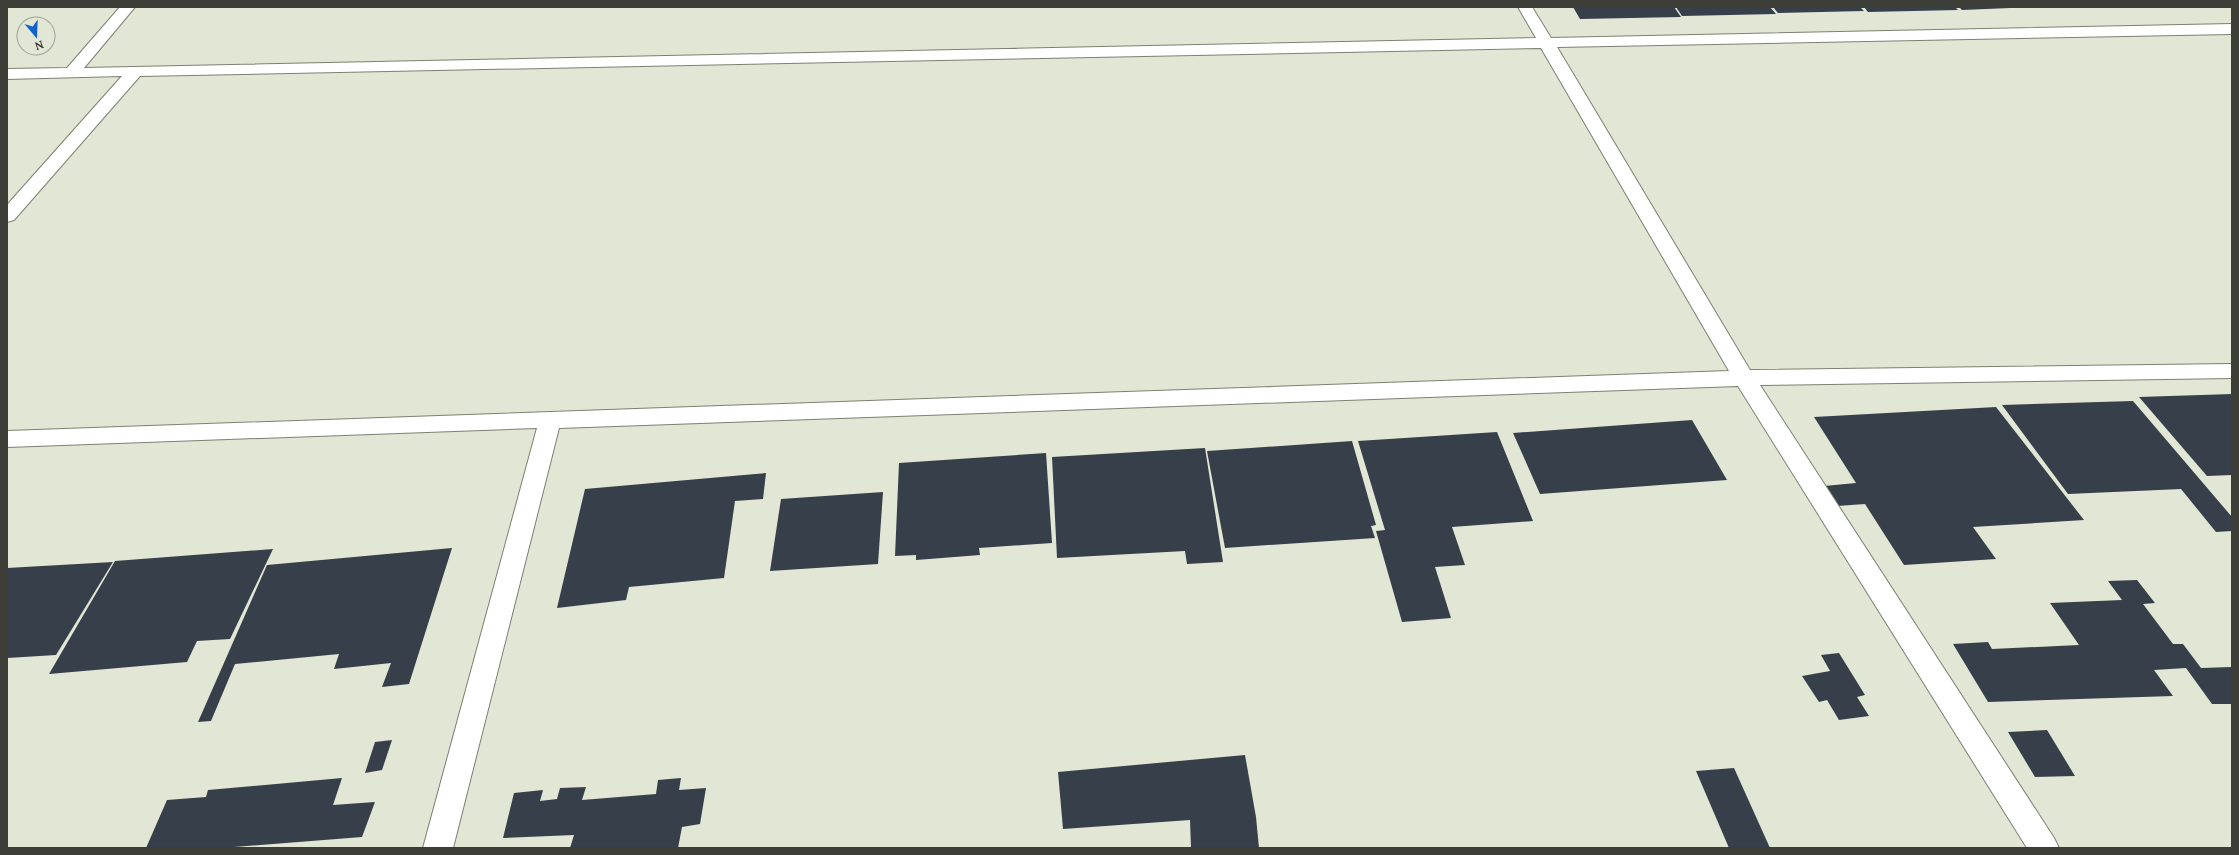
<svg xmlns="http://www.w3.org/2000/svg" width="2239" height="855" viewBox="0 0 2239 855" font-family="Lora,serif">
	<rect width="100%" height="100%" fill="#e2e6d5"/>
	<!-- building -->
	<g fill="#373f4a">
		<polygon points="1573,7 1674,7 1681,17 1580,19"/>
		<polygon points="1676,7 1770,7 1776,14 1682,16"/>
		<polygon points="1773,7 1860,7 1864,11 1778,13"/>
		<polygon points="1864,7 1955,7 1958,10 1868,12"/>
		<polygon points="1959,7 2010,7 2010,8 1962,10"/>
		<polygon points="2232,394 2232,475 2207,476 2139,397"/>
		<polygon points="2133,401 2232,517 2232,531 2216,532 2181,489 2068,494 2002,405"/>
		<polygon points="1996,407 2084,520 1973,527 1996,559 1904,565 1865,504 1837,506 1824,486 1856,483 1814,417"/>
		<polygon points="1692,420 1727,480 1540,494 1513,433"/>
		<polygon points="1497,432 1533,521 1452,527 1465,565 1435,567 1451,618 1402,622 1376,531 1385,530 1358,441"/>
		<polygon points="1352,441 1376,525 1371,526 1375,538 1225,548 1207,451"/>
		<polygon points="1205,448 1223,562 1187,564 1185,551 1057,558 1052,457"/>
		<polygon points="1046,453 1052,543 979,548 980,555 916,560 916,555 895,556 899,463"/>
		<polygon points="766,473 763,499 735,501 724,578 629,587 626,600 557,608 585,489"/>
		<polygon points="883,492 878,564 770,571 781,499"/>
		<polygon points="452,548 409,684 382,687 391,663 334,669 339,654 235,664 211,721 198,722 267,565"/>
		<polygon points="273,549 230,639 197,641 187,662 49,674 115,561"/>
		<polygon points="113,562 56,655 7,658 7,568"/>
		<polygon points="2137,580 2155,603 2143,604 2173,644 2183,644 2201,668 2232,667 2232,704 2212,704 2186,668 2154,670 2173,696 1988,702 1953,644 1988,642 1992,649 2079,645 2050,603 2122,600 2108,581"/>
		<polygon points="1839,653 1865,695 1857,697 1869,716 1839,720 1827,700 1819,702 1802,676 1830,671 1821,655"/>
		<polygon points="2047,730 2075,776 2035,777 2008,732"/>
		<polygon points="392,740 382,770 365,773 375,742"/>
		<polygon points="1245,755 1256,817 1259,848 1191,848 1190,820 1063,829 1058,772"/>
		<polygon points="1734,768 1770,848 1729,848 1696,771"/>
		<polygon points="342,778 333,805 375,802 362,837 222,848 146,848 167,800 206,797 208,790"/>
		<polygon points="681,778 679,790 706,788 700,824 682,827 678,848 570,848 574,835 503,838 514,793 543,790 540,801 557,799 560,788 586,787 582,800 656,794 658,780"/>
	</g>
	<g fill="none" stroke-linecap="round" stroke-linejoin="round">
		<!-- minor casing -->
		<g stroke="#7d8071" stroke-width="2">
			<polygon id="minor" points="120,7 135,7 84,68 1536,38 1518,7 1532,7 1551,38 2232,24 2232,34 1557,47 1750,370 2232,364 2232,378 1760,385 2054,838 2059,848 2027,848 1738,386 559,428 453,848 423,848 537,428 7,447 7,431 1729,371 1541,48 140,76 14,220 7,222 7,205 122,76 7,79 7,69 67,68"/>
		</g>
		<!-- minor -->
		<use href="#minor" fill="#fff" fill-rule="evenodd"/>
	</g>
	<!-- border -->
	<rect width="2239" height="855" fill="none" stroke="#3b3d36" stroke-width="16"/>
	<!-- north arrow -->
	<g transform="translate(36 36) rotate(161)"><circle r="19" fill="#e2e6d5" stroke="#9fa295"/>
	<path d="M0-3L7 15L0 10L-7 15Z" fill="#1363cd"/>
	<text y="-6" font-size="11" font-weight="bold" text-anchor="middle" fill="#3b3d36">N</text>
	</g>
</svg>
